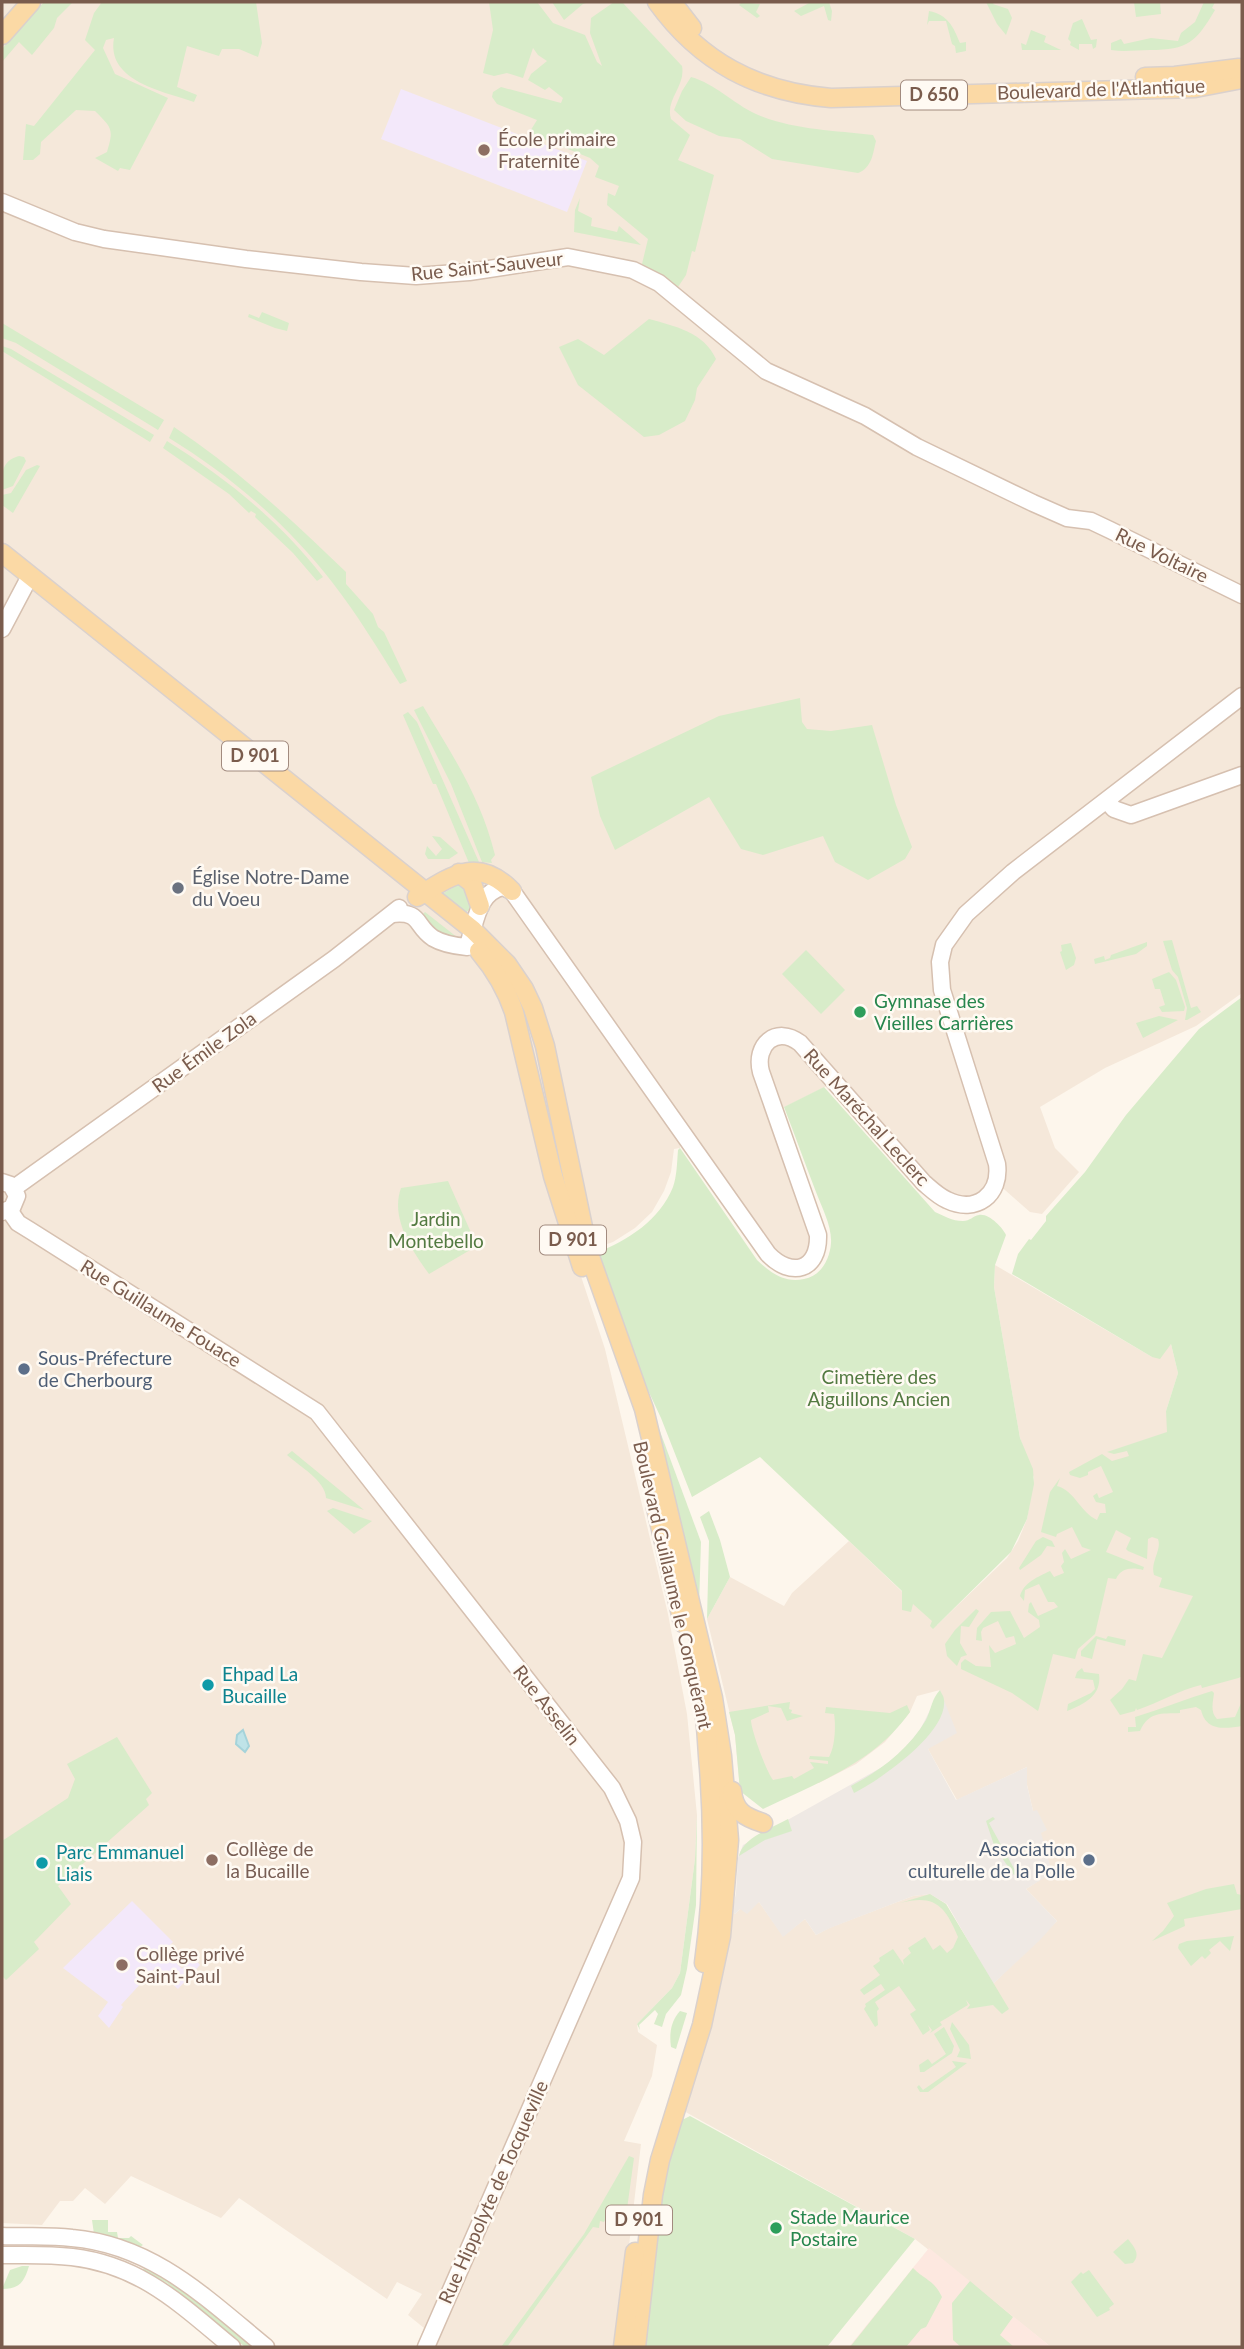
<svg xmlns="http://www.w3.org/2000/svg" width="1244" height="2349" viewBox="0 0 1244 2349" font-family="Lato,sans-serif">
	<rect width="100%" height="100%" fill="#fdf6ec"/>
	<!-- residential -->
	<g fill="#f5e8da">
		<polygon points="2,2 1242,2 1242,993 1196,1026 1105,1068 1040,1107 1055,1148 1079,1172 1042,1214 1030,1212 997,1183 992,1192 948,1201 835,1082 775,1112 816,1251 786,1267 681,1134 680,1148 674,1149 671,1172 664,1191 652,1212 635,1228 613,1242 580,1253 575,1258 605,1349 668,1614 687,1714 697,1815 695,1859 680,1973 672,1988 637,2024 638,2032 657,2045 652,2076 624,2141 641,2144 617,2347 416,2347 424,2328 408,2315 422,2294 397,2282 387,2299 239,2198 221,2218 131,2176 105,2204 85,2188 73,2201 60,2201 42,2225 2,2223"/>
		<polygon points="995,1265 1152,1357 1171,1344 1178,1373 1166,1411 1239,1678 1242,1677 1242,2347 1051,2347 915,2239 682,2110 711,2016 724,1966 733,1912 735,1914 740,1909 759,1902 783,1936 805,1919 816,1935 829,1928 913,1896 930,1894 946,1904 993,1984 1057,1921 1026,1889 1054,1871 1051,1870 1033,1811 1027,1785 1027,1767 957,1800 928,1749 940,1690 917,1696 910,1712 885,1742 856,1764 819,1783 740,1789 735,1735 707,1619 730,1577 784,1606 792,1593 849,1541 937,1625 1007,1558 1018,1541 1027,1519 1034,1478 1020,1438 994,1287"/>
	</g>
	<!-- commercial -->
	<polygon fill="#fde8e0" points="929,2248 1051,2347 849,2347"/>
	<!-- industrial -->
	<polygon fill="#efe9e4" points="940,1690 957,1733 928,1749 956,1800 1027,1767 1027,1785 1033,1811 1037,1810 1047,1830 1041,1833 1051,1869 1053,1869 1054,1872 1026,1889 1057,1921 1040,1940 993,1984 947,1904 930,1894 913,1896 830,1928 816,1935 805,1919 783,1937 759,1902 747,1914 740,1909 735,1914 732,1912 736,1893 738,1858 743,1845 884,1766 903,1750 920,1730"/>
	<!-- education -->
	<g fill="#f3e8fa">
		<polygon points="401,89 587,161 567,212 381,139"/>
		<polygon points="132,1901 173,1942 161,1954 170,1962 173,1959 182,1969 186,1964 184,1959 188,1955 192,1955 200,1965 178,1989 155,1968 121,2005 123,2007 109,2028 98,2016 108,2002 63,1968"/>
	</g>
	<!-- green -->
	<g fill="#d8ecc9">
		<polygon points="44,2 73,2 57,18 54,28 32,55 19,42 2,62 2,49"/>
		<path d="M102 2H256L262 43 258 57 239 49H222L219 56 187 46 177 87 197 95 194 102C162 91 106 81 114 38L106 40 103 48 115 74 168 98 130 170 120 168 118 171 95 158 107 152C114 129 112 128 95 111L76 110 41 142 40 154 33 160H23L26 124 34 126 95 50 85 40 94 13Z"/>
		<path d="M489 2H537L553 23 585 35 597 62 602 66 590 33 591 18 614 2H622L682 66C686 86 665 99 671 119L690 135 678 160 714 175 695 252 692 251 686 275 676 290 642 264 648 239 607 205 608 193 615 196 619 186 595 177 599 166 590 158 529 133 537 120 497 104 492 97 493 92 501 87 561 103 563 98 549 87 545 90 528 80 531 74 547 61 538 55 533 48 523 78 507 73 494 76 483 73 493 30Z"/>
		<polygon points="552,2 589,2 583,4 564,20"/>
		<polygon points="742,2 760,4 756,12 760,16 757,18 739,5"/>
		<polygon points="811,2 829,2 832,11 831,21 828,20 824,6 801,16 794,11"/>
		<polygon points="986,2 994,2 993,4 1008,9 1012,18 1006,35 997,24"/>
		<polygon points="1134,2 1160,2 1161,14 1136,17"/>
		<path d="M1204 2H1215L1212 8 1215 10C1196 42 1188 50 1150 50 1137 50 1124 52 1111 50V43L1121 39 1124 44 1151 38 1178 41 1181 33 1195 22Z"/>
		<path d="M929 11C948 15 953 26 960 43L966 42V51L956 53 955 46 952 44 946 21H929L927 25Z"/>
		<polygon points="1082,19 1091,40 1097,39 1096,47 1093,49 1092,44 1079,44 1079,50 1070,45 1071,42 1068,39 1073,23"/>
		<polygon points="1031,30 1046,36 1044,42 1061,50 1022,50 1021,43 1026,45"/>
		<path d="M691 77C714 83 734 104 756 114 793 130 833 130 873 135L876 141C873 153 872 168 858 173L772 159 740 139 719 136 686 121 674 110 682 91Z"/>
		<polygon points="580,198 578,211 592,218 591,226 617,232 619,226 641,245 574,232 575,210"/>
		<polygon points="262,312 289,323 287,331 275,328 248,317 249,314 259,318"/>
		<path d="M649 319C674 326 704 332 716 359L697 388 695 400 685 421 659 435 644 437 578 385 559 347 578 339 604 355Z"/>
		<polygon points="2,323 164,420 158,430 16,343 2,338"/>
		<polygon points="2,346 11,349 154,435 150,442 2,351"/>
		<path d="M174 427C237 469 291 519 346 572V584L373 614 378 627 384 632 407 681 400 684C378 649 357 614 332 582 287 524 231 476 169 438Z"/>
		<path d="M167 441C226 478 280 521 323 577L317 581 293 553 255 517 256 514 251 511 249 513 229 494 163 448Z"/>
		<path d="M19 456 24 457 26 461 13 486 2 490C2 473 1 461 19 456Z"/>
		<polygon points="37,465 40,466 13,513 2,505 2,495 11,493 26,470"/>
		<polygon points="800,698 802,722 807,729 831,731 872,725 896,805 912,847 905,859 868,880 835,862 823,836 763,855 741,849 709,797 615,850 600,816 591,777 719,716"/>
		<path d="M423 706C453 756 481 798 495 855L491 860 492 863 482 862 451 784 414 710Z"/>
		<polygon points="408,712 417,722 479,862 469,863 436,784 433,784 403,715"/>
		<polygon points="432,836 440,837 458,853 449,859 428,859 425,854 427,846 436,856 442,849"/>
		<polygon points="459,884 465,884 472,907 464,914 442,894"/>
		<polygon points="425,912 458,938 442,937 424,919 423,914"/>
		<polygon points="1172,940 1191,1008 1197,1006 1201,1012 1187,1020 1185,1020 1187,1008 1178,977 1172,970 1163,941"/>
		<polygon points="1147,942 1147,946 1136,954 1095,964 1094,959 1104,956 1105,960 1110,958 1111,955"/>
		<polygon points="1071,943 1076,958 1074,965 1066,970 1060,952 1062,951 1061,945"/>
		<polygon points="806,950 845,990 821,1014 782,974"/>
		<polygon points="1169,972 1176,980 1185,1007 1184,1011 1162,1012 1159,1007 1165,1005 1160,989 1155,989 1152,979"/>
		<path d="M1242 997V1677L1202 1688 1201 1685C1179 1690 1159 1703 1137 1710L1136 1708 1135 1711 1120 1715 1110 1700 1122 1689 1129 1679 1136 1681 1143 1654 1162 1658 1193 1596 1159 1587 1162 1578 1154 1575C1150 1562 1162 1550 1158 1539L1152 1537 1148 1539 1147 1559 1128 1551 1126 1549 1131 1538 1116 1530 1106 1552 1144 1567 1143 1570C1132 1567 1121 1568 1116 1579L1108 1578 1095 1634 1078 1649 1075 1659 1053 1654 1039 1708 1038 1711 1012 1693 961 1669V1663L965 1659 976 1666 991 1667 989 1645 995 1653 1016 1644 1014 1636 1006 1638 998 1621 983 1628 981 1632 982 1641 976 1640 977 1628 991 1612 1010 1611 1024 1638 1040 1627 1039 1620 1028 1612 1029 1604 1031 1602 1038 1616 1058 1607 1054 1602H1048L1039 1584 1025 1590 1024 1601 1020 1596C1024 1582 1038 1577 1050 1571L1054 1577 1064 1573 1061 1566 1064 1562 1062 1553 1065 1549 1071 1559 1091 1550 1082 1547 1072 1527 1057 1534 1056 1537 1041 1532 1050 1492 1060 1478 1057 1486C1075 1491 1080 1512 1097 1520L1100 1513H1106L1105 1504 1096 1502 1093 1496 1097 1493 1099 1498 1113 1492 1101 1466 1088 1472V1475L1080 1478 1070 1475 1069 1472 1102 1454 1112 1461 1129 1456 1127 1451 1114 1454 1107 1452 1167 1432 1166 1411 1178 1373 1171 1344 1160 1359 1152 1357 1012 1274 1018 1254 1029 1239 1031 1240 1046 1221V1216L1085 1172 1126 1115 1199 1029Z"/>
		<polygon points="1159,1016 1178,1020 1143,1038 1136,1023"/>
		<path d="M824 1087 935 1212C944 1216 952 1221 963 1221 970 1221 973 1216 979 1215 989 1213 1003 1228 1006 1235L995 1265 994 1287 1020 1438 1033 1469 1034 1484 1027 1519 1011 1552 933 1629 930 1626 932 1621 913 1604 911 1612 902 1610V1591L760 1457 692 1497 661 1418 647 1388 596 1253C627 1241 660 1220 673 1187 677 1176 677 1162 678 1150L680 1148 757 1260C771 1273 784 1283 804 1279 821 1276 830 1259 831 1243 832 1226 822 1208 816 1192 805 1164 795 1135 784 1107Z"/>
		<path d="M448 1181 477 1246 429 1274C412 1251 390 1218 401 1188Z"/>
		<polygon points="648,1399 701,1542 699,1605"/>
		<path d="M292 1451 364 1510 326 1498C326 1481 299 1466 287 1455Z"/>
		<polygon points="333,1508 372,1521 354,1534 327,1511"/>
		<polygon points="709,1511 720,1540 730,1577 707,1619 709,1541 700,1517"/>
		<polygon points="1043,1537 1052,1541 1055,1547 1047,1546 1041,1555 1020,1570 1019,1568 1036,1541"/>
		<polygon points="976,1609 979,1611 969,1627 961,1626 960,1643 967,1655 961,1657 957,1666 947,1656 945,1644 955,1630"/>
		<polygon points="1096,1636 1106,1639 1108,1636 1126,1640 1125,1646 1097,1639 1092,1659 1081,1656 1081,1651"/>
		<path d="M1082 1668 1084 1672 1099 1674C1102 1695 1085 1704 1067 1711L1068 1704 1091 1693 1095 1689 1093 1680 1075 1678 1077 1672Z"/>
		<path d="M940 1690C941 1693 944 1696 944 1700 948 1733 880 1780 854 1793L851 1786C881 1770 908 1750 926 1720 931 1710 932 1698 940 1690Z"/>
		<path d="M1212 1691 1214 1693C1213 1702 1210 1712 1217 1719L1235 1717 1242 1701V1726C1224 1729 1206 1731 1201 1710L1196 1707 1180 1710V1713C1161 1714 1149 1711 1140 1731L1128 1732V1727H1136L1135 1717C1161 1709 1186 1699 1212 1691Z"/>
		<path d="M790 1702 789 1709 792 1710 791 1713 803 1716 787 1721 781 1708 768 1706 769 1712 751 1720C751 1730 767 1773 773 1780L792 1776 794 1779 814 1768 810 1762 828 1764V1761L809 1759 810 1756 829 1757C835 1747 836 1726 834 1714L825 1713 826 1707 890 1713 907 1705 910 1712C874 1763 817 1783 763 1809L740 1791 735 1735 729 1712Z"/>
		<polygon points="117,1737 152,1793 146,1799 149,1805 58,1886 71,1904 34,1942 39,1949 6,1980 2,1976 2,1841 68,1798 75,1779 67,1764"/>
		<polygon points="697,1815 696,1905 687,1969 681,1995 666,2014 662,2027 654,2024 658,2014 655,2010 639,2025 640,2030 637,2024 672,1988 680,1973 695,1859"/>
		<polygon points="993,1817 995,1819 989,1823 1017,1874 1014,1875 995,1848 986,1821"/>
		<path d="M788 1819 792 1831 765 1840 739 1856C743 1837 772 1828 788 1819Z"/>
		<polygon points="1234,1884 1237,1894 1242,1895 1242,1909 1184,1919 1185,1926 1152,1941 1163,1931 1174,1916 1167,1903 1206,1889"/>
		<path d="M930 1894 946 1904 1009 2009 1002 2014 993 2005 967 2009 970 2005 966 2000 968 2005C958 2011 950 2016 940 2022L942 2025 930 2033 932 2030 928 2025 930 2030 923 2035 910 2014 916 2010 899 1986 875 2002 879 2009 877 2011 878 2025 875 2027 864 2009 866 2006 865 2004 885 1990 881 1984 864 1995 860 1990 880 1975 873 1966 880 1961 879 1958 893 1949 904 1965 903 1960 911 1953 908 1948 925 1937 933 1950 940 1945 947 1953 953 1948 958 1937C945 1906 935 1894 900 1903Z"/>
		<polygon points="1234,1936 1230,1951 1220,1941 1209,1950 1211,1953 1205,1959 1202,1956 1191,1966 1178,1948 1179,1944 1187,1941"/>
		<path d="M680 2011 687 2013 676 2049 671 2047C669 2033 671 2021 680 2011Z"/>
		<polygon points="952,2022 969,2045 971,2059 957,2057 960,2050 950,2029"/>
		<polygon points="944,2027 954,2046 952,2053 924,2072 920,2072 919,2065 928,2059 932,2064 946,2054 934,2034"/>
		<polygon points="952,2061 967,2063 928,2092 920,2092 917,2087 919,2085 923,2090 956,2067"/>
		<polygon points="690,2116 915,2239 827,2347 640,2347 663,2165 678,2119 684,2119"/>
		<polygon points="629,2156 634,2158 627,2209 611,2208 604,2222 600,2221 599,2228 593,2227 507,2347 501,2347 584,2234"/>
		<polygon points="92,2220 108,2220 108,2232 117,2232 118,2238 129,2238 131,2236 143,2245 138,2248 94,2234"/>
		<path d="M1128 2239C1134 2247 1141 2254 1133 2263L1125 2264 1113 2252Z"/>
		<path d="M22 2266H29C24 2282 20 2289 2 2289L10 2270Z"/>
		<polygon points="144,2268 177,2286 253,2347 245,2347 167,2283 143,2270"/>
		<path d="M913 2268C925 2280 934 2280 942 2297L926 2327 921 2329 906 2347H850Z"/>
		<polygon points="1089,2270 1114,2304 1109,2308 1110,2310 1097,2317 1071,2282 1081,2272 1083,2274"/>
		<polygon points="970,2281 1013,2317 1000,2335 1014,2347 961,2347 953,2340 952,2303"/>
	</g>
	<!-- water -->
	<polygon fill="#bfe3e8" stroke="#a5d3da" stroke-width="2" points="243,1730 249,1746 245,1752 236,1744 237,1735"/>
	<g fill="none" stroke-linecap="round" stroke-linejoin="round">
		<!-- secondary casing -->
		<g stroke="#d6c0b0" stroke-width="19">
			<g id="secondary">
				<polyline points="2,202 75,232 104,239 246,259 361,272 416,276 469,272 568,257 633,270 659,283 766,371 865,416 917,447 1033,503 1067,518 1091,521 1110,530 1242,595"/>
				<polyline points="2,629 30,576"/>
				<polyline points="1107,801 1114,809 1131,815 1242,775"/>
				<path d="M392 914C422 911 414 925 433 938 443 944 455 946 467 947 476 925 476 893 503 887L512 891 768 1254C791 1278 819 1271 818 1235L761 1072C754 1045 776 1025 800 1043L924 1183C931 1189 938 1196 947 1200 976 1214 1001 1195 997 1164L942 990 940 962 944 945 966 914 1013 872 1242 696"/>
				<polyline points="2,1182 11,1185 17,1196 12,1208 2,1212"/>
				<polyline points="14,1188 334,959 399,908"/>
				<polyline points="9,1210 18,1223 31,1231 317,1412 612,1788 628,1821 633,1842 631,1878 426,2347"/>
				<path d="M2 2236C25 2237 49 2235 72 2238 153 2245 206 2298 266 2347"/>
				<path d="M2 2255C25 2255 48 2254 72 2257 141 2265 181 2305 232 2347"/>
			</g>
		</g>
		<!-- primary casing -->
		<g stroke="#dad1cd" stroke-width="21">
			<g id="primary">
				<path d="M657 2C700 62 757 92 831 98L1195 88 1242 79"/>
				<polyline points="672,2 692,28"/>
				<polyline points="2,35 31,2"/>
				<polyline points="1145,77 1175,76 1239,68"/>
				<polyline points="2,553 473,930 507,964 524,989 533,1008 545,1046 588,1251 644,1409 713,1698 722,1756 729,1840 721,1936 702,2025 660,2160 653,2195 636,2347"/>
				<polyline points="459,873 472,883 480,906"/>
				<path d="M417 897C452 875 478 856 512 891"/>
				<path d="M479 951C495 970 506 988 514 1012L553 1176 582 1267"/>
				<polyline points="656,1508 683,1623"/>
				<path d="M704 1709C707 1728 707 1748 709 1768 714 1834 713 1898 704 1963"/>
				<path d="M732 1791C734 1811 744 1817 763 1823"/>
				<polyline points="623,2347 635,2252"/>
			</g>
		</g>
		<!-- secondary -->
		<use href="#secondary" stroke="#fff" stroke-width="16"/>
		<!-- primary -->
		<use href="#primary" stroke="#fbd9a5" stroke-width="18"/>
	</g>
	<!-- markers -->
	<g fill="#8d6e63" stroke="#fffaf3" stroke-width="2.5">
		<circle cx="484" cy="150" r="7"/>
		<circle cx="212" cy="1860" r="7"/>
		<circle cx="122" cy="1965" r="7"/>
	</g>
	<circle fill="#6b7280" stroke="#fffaf3" stroke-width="2.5" cx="178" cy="888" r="7"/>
	<g fill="#2e9e5b" stroke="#fffaf3" stroke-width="2.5">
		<circle cx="860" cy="1012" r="7"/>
		<circle cx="776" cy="2228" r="7"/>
	</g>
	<g fill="#5c6f8a" stroke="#fffaf3" stroke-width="2.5">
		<circle cx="24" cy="1369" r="7"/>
		<circle cx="1089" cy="1860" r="7"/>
	</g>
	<g fill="#0f9aa8" stroke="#fffaf3" stroke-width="2.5">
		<circle cx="208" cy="1685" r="7"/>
		<circle cx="42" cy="1863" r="7"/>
	</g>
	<g text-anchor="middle" stroke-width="5" stroke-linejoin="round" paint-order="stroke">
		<!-- shield labels -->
		<g fill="#fffaf3" stroke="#a28b7f" stroke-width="2">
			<rect x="901" y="80.5" width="66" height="29" rx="5"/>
			<rect x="222" y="741.5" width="66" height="29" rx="5"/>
			<rect x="540" y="1225.5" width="66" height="29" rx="5"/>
			<rect x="606" y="2205.5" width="66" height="29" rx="5"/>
		</g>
		<g font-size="18" font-weight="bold" fill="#7a5c4d">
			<text x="934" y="101">D 650</text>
			<text x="255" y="762">D 901</text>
			<text x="573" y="1246">D 901</text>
			<text x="639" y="2226">D 901</text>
		</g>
		<!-- street labels -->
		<g font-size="19" fill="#7a5c4d" stroke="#fffaf3">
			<text transform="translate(1101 89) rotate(-2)" y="7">Boulevard de l'Atlantique</text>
			<text transform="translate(487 266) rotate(-6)" y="7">Rue Saint-Sauveur</text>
			<text transform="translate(1162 555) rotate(26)" y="7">Rue Voltaire</text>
			<text transform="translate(204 1052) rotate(-36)" y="7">Rue Émile Zola</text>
			<text transform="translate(867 1117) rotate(48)" y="7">Rue Maréchal Leclerc</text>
			<text transform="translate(161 1313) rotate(32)" y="7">Rue Guillaume Fouace</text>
			<text transform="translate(673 1585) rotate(77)" y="7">Boulevard Guillaume le Conquérant</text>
			<text transform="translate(547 1705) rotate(52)" y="7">Rue Asselin</text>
			<text transform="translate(493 2192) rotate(-66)" y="7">Rue Hippolyte de Tocqueville</text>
		</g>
		<!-- education labels -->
		<g font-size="19" fill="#785e54" stroke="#fffaf3" text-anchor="start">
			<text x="498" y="146">École primaire<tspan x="498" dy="22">Fraternité</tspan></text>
			<text x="226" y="1856">Collège de<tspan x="226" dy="22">la Bucaille</tspan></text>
			<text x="136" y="1961">Collège privé<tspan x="136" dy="22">Saint-Paul</tspan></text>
		</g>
		<!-- worship labels -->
		<g font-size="19" fill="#5b616d" stroke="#fffaf3" text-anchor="start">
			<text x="192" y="884">Église Notre-Dame<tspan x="192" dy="22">du Voeu</tspan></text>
		</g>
		<!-- leisure labels -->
		<g font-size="19" fill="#27864d" stroke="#fffaf3" text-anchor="start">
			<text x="874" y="1008">Gymnase des<tspan x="874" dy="22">Vieilles Carrières</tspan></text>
			<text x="790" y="2224">Stade Maurice<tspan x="790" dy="22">Postaire</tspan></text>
		</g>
		<!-- park labels -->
		<g font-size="19" fill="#537a41" stroke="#fffaf3">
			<text x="436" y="1226">Jardin<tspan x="436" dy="22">Montebello</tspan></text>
			<text x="879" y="1384">Cimetière des<tspan x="879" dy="22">Aiguillons Ancien</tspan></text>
		</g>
		<!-- service labels -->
		<g font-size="19" fill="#4e5e75" stroke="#fffaf3" text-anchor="start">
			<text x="38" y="1365">Sous-Préfecture<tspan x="38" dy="22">de Cherbourg</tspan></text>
			<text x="1075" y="1856" text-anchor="end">Association<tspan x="1075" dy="22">culturelle de la Polle</tspan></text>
		</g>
		<!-- culture labels -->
		<g font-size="19" fill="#0d838f" stroke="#fffaf3" text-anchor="start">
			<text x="222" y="1681">Ehpad La<tspan x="222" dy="22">Bucaille</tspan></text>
			<text x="56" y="1859">Parc Emmanuel<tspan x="56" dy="22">Liais</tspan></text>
		</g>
	</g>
	<!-- border -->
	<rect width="1244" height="2349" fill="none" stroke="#7a5c4d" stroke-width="7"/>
</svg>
